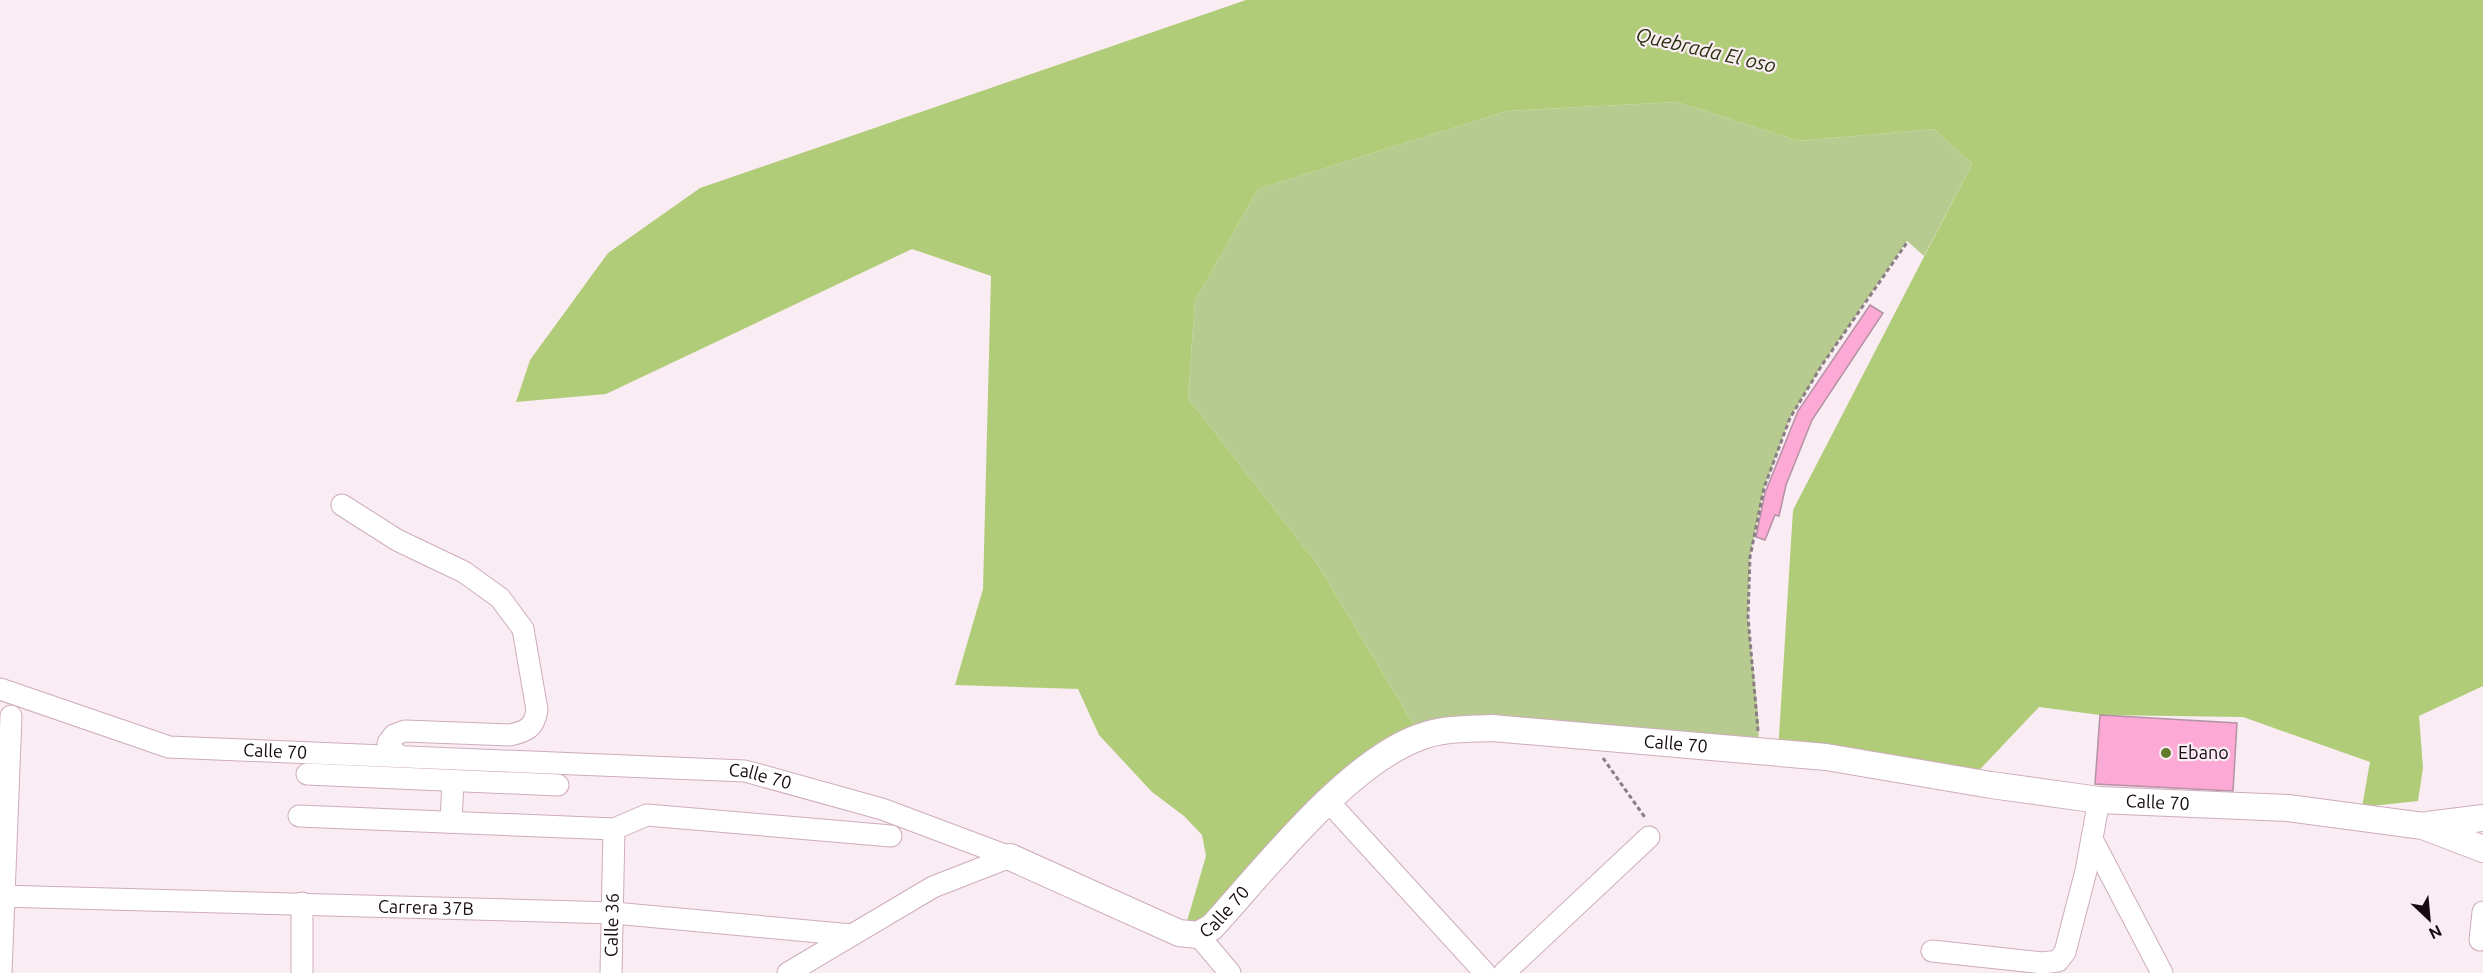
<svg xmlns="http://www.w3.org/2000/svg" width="2483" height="973" viewBox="0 0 2483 973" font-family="Ubuntu,sans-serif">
	<rect width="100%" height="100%" fill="#faecf3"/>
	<!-- green -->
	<polygon fill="#b7cb90" points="1677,102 1799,141 1934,129 1972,164 1924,256 1907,241 1822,365 1790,418 1764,488 1750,557 1748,617 1759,724 1758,751 1421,737 1318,565 1188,398 1195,301 1258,189 1507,111"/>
	<!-- forest -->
	<polygon fill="#b1cc78" points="1246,0 2483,0 2483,686 2419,716 2423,768 2418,801 2362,807 2370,762 2243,717 2100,715 2039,707 1969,781 1778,752 1793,510 1972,164 1934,129 1799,141 1677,102 1507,111 1258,189 1195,301 1188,398 1318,565 1421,737 1256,879 1212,927 1185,928 1206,856 1202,835 1184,816 1152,792 1099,735 1078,689 955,685 983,589 991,276 912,249 606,394 516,402 530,360 608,253 700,188"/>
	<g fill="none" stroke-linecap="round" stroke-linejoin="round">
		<!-- stream -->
		<g stroke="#b1cc79" stroke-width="5">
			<polyline points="1519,0 1520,3 1795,72 1871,23 2028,0"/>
			<polyline points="2362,0 2373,116 2422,182 2483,140"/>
		</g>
	</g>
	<!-- building -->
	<g fill="#fda9d5" stroke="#b392a3" stroke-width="1.5">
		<polygon points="1870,305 1883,313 1812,420 1786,485 1779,516 1775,515 1765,540 1756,537 1765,493 1798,411"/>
		<polygon points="2100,715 2237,723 2233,791 2095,784"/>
	</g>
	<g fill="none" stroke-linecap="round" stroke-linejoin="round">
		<!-- minor casing -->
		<g stroke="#ceacbd" stroke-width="23">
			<g id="minor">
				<path d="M342 505 397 540 464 572 500 598 523 629 537 710C534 728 527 731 510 735L405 731 394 735 388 743 397 755"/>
				<path id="s1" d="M0 689 169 747 745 771 882 809 1010 857"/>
				<polyline points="307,774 558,785"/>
				<polyline points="1328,801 1485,973"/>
				<polyline points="299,816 614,829 647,815 891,836"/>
				<polyline points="451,822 453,781"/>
				<polyline points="2092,839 2162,973"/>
				<path id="s2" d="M0 896 614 913 852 935"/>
				<polyline points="1198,935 1230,973"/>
				<polyline points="2480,940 2483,912"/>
				<polyline points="1932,951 2043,963 2058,961 2065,952 2086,871 2099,800"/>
				<polyline points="1,973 11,716"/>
				<polyline points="302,973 302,903"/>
				<path id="s3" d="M611 973 614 829"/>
				<polyline points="788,973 933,887 1010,857"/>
				<polyline points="1504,973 1649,837"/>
			</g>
		</g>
		<!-- major casing -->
		<g stroke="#ceacbd" stroke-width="28">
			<g id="major">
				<polyline points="2427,825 2483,818"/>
				<path id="s4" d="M1010 857 1179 933 1198 935 1212 927C1265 869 1347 763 1420 737 1443 728 1468 729 1492 728L1826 757 1991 785 2099 800 2288 808 2423 826 2483 849"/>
			</g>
		</g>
		<!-- path -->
		<g stroke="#8a7d84" stroke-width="3" stroke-dasharray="4.5 3" stroke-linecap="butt">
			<polyline points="1758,731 1748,617 1750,557 1764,488 1790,418 1822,365 1908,241"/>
			<polyline points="1603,758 1646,819"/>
		</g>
		<!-- minor -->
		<use href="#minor" stroke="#fff" stroke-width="21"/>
		<!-- major -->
		<use href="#major" stroke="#fff" stroke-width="26"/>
	</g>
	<!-- markers -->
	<circle fill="#657b2c" stroke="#faecf3" stroke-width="2" cx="2166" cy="753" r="6"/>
	<g text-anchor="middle" stroke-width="4.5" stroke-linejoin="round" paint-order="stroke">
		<!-- street labels -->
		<g font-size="18" fill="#150a10" stroke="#faecf3">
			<text dy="6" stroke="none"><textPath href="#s4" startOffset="762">Calle 70</textPath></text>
			<text dy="6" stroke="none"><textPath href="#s1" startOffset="285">Calle 70</textPath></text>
			<text dy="6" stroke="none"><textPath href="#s1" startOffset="771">Calle 70</textPath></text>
			<text dy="6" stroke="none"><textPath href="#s4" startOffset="1248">Calle 70</textPath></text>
			<text dy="6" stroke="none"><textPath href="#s2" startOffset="426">Carrera 37B</textPath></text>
			<text dy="6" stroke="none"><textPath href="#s4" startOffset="240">Calle 70</textPath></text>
			<text dy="6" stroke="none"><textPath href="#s3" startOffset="48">Calle 36</textPath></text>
		</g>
		<!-- poi labels -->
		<g font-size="18" fill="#150a10" stroke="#faecf3" text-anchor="start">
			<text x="2178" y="759">Ebano</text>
		</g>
		<!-- water labels -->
		<g font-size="20" font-style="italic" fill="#27320e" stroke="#faecf3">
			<text transform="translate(1706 50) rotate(13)" y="7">Quebrada El oso</text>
		</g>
	</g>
	<!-- north arrow -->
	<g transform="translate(2429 919) rotate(154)" stroke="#faecf3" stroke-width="4.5" paint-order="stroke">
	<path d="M0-4.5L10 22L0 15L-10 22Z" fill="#150a10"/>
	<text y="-9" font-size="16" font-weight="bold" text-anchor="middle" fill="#150a10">N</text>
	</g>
</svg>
